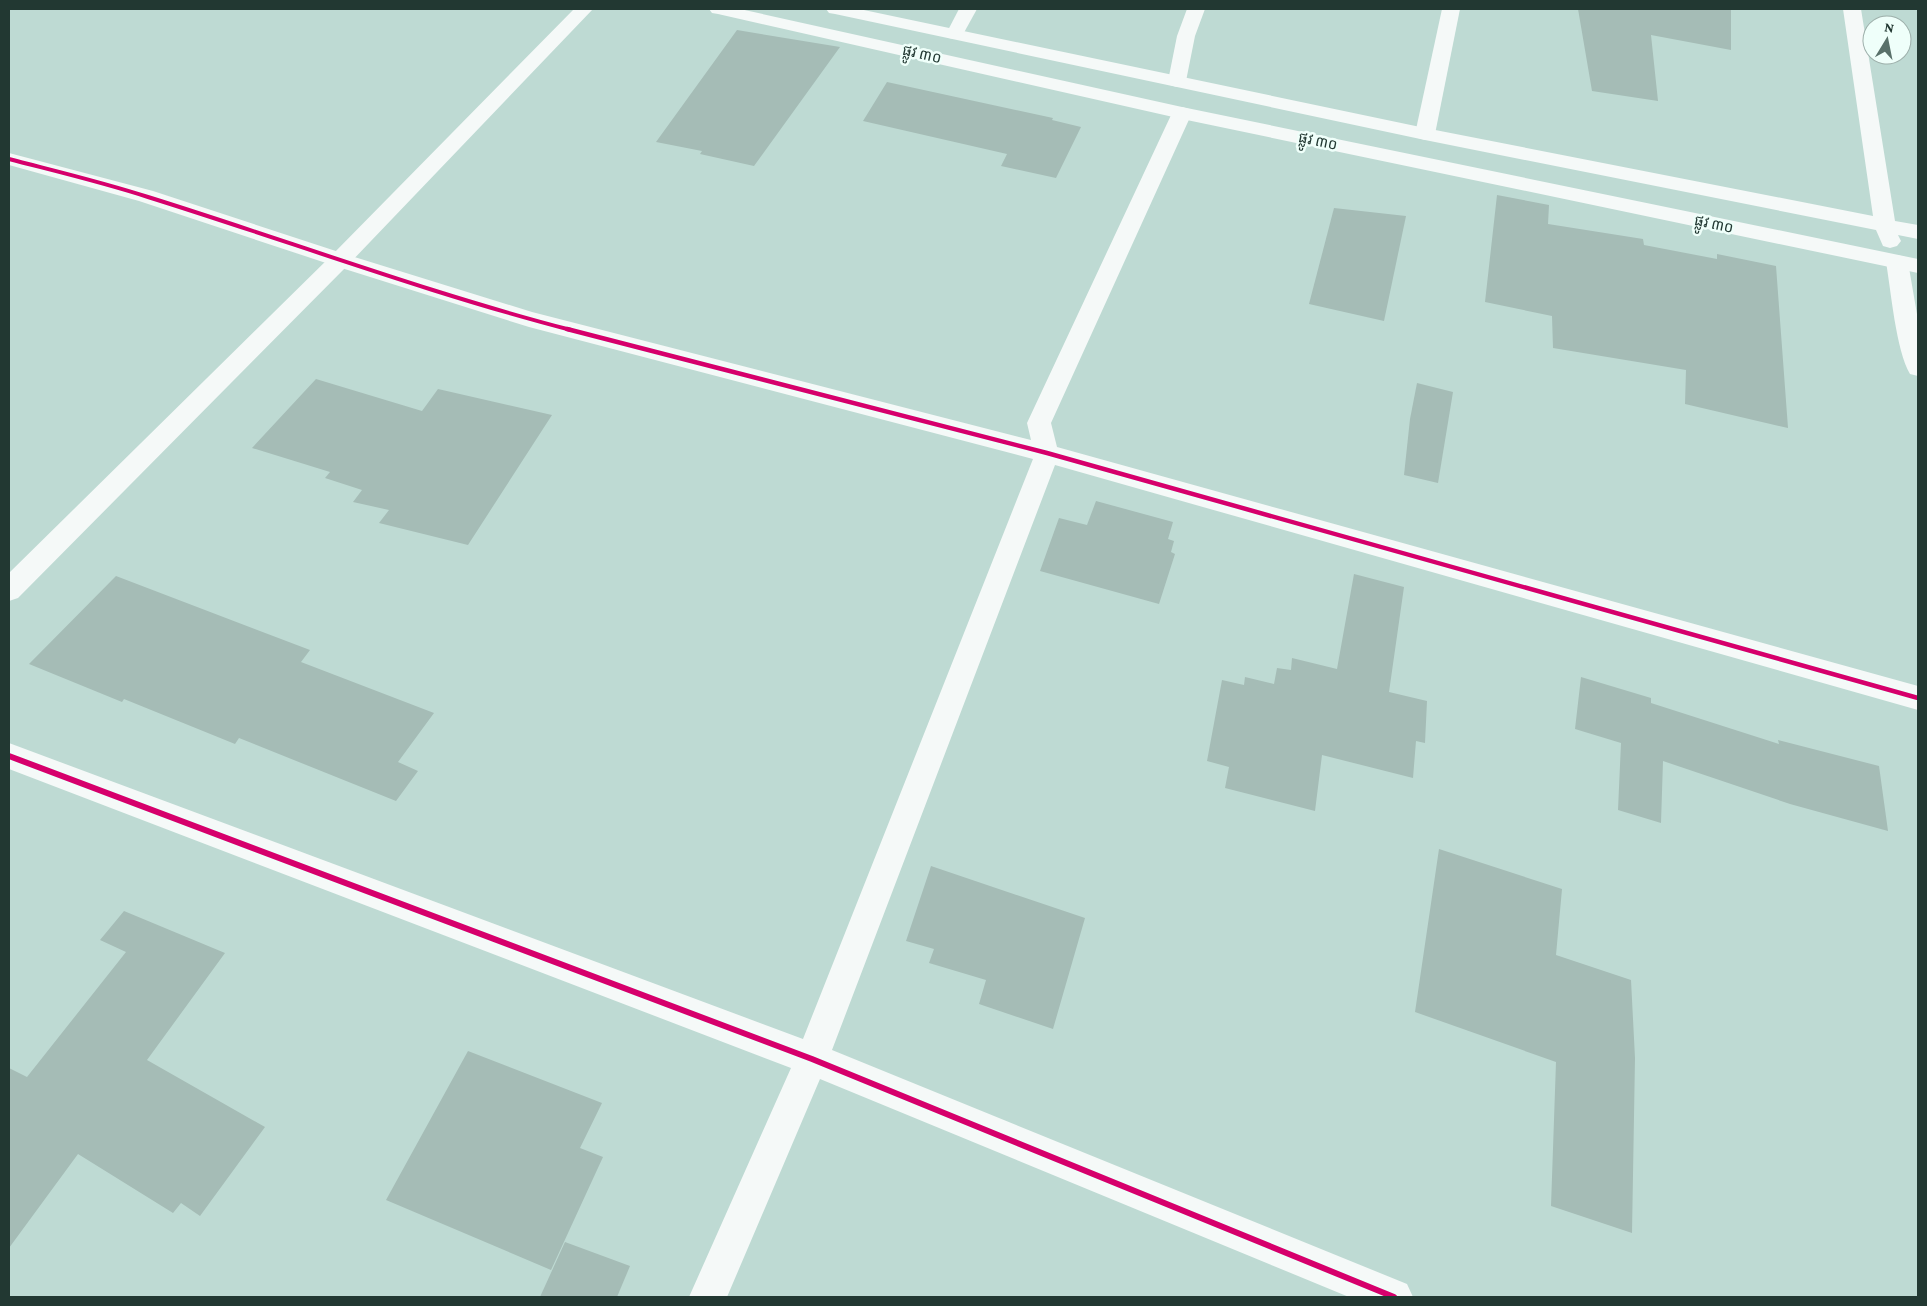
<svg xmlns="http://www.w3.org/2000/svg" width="1927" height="1306" viewBox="0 0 1927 1306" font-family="'Crimson Pro','Noto Sans Khmer',serif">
	<rect width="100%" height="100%" fill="#bedad3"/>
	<!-- building -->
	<g fill="#a5bcb6">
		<polygon points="1578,9 1731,9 1731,50 1651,35 1658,101 1592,91"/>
		<polygon points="737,30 840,47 754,166 700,154 702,151 656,142"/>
		<polygon points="887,82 1053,118 1052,120 1081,127 1056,178 1001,166 1007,154 863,121"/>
		<polygon points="1497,195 1549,205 1548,224 1643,239 1644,245 1717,259 1717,254 1776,266 1788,428 1685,404 1686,370 1553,348 1552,316 1485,302"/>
		<polygon points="1334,208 1406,216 1384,321 1309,304"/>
		<polygon points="316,379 422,411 438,389 552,415 468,545 379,523 389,510 353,502 362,490 325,478 330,472 252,448"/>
		<polygon points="1417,383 1453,392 1438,483 1404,475 1410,419"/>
		<polygon points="1096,501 1173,522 1168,539 1174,541 1171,552 1175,554 1159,604 1040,571 1059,518 1087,525"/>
		<polygon points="1354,574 1404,587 1389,692 1427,701 1425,743 1416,741 1413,778 1322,755 1315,811 1225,788 1229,767 1207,761 1222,680 1244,685 1245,677 1274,684 1277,668 1291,670 1292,658 1337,669"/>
		<polygon points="116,576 310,650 301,662 434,713 398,762 418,771 396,801 239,738 235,744 124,699 122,702 29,664"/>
		<polygon points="1581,677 1651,698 1651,703 1779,744 1778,740 1879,766 1888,831 1790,804 1663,761 1661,823 1618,810 1621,743 1575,729"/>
		<polygon points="1439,849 1562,889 1556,955 1631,980 1635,1058 1632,1233 1551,1206 1556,1062 1415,1012"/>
		<polygon points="931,866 1085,918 1053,1029 979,1004 986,980 929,963 934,949 906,941"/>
		<polygon points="124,911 225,953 147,1060 265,1127 200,1216 181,1203 173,1213 78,1154 9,1248 9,1068 27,1077 126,952 100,940"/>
		<polygon points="468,1051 602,1103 580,1148 603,1157 551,1270 386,1200"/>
		<polygon points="565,1242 630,1266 617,1297 540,1297"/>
	</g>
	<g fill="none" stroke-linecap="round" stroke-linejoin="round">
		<!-- service -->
		<g fill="#f5f9f8" fill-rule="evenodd">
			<polygon points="959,9 977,9 961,38 955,39 949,38 946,34"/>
			<polygon points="1442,9 1460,9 1435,134 1432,138 1425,140 1418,138 1415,134"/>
		</g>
		<!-- minor -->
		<g fill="#f5f9f8" fill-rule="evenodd">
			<polygon points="1187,9 1205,9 1195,36 1186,81 1184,85 1177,87 1170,85 1168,81 1177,36"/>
			<polygon points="1182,107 1189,109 1192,113 1051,423 1057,447 1918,686 1918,710 1055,465 832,1050 1407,1284 1413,1297 1349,1297 820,1079 727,1297 689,1297 791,1068 9,769 9,743 803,1039 1033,459 529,327 332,265 139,201 9,165 9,153 153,191 348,255 532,312 1031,440 1027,423 1172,113 1175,109"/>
			<path d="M1897 255 1905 257 1908 262 1918 320V376L1910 374C1896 350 1891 291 1886 262L1889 257Z"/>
		</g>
		<!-- tertiary -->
		<g fill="#f5f9f8" fill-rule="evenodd">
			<polygon points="574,9 593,9 348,265 18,598 9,601 9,573 332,255"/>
			<polygon points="709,9 740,9 1182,107 1918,259 1918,273 1182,119 718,14 712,13"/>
			<polygon points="826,9 859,9 1425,128 1873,216 1843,9 1861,9 1895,221 1918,225 1918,239 1898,235 1901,241 1897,246 1890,248 1883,246 1876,230 1425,140 835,14 829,13"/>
		</g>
		<!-- cycleway-far2 casing -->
		<g stroke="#effffa" stroke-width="6">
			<path id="cycleway-far2" d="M9 159C55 171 102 182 148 197 289 241 428 293 571 330"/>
		</g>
		<!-- cycleway-far1 casing -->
		<g stroke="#effffa" stroke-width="8">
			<polyline id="cycleway-far1" points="567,329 1047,453 1918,698"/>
		</g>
		<!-- cycleway casing -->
		<g stroke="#effffa" stroke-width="9">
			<polyline id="cycleway" points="9,756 812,1059 1394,1297"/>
		</g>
		<!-- cycleway-far2 -->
		<use href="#cycleway-far2" stroke="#d6006c" stroke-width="4"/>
		<!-- cycleway-far1 -->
		<use href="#cycleway-far1" stroke="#d6006c" stroke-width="4.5"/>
		<!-- cycleway -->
		<use href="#cycleway" stroke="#d6006c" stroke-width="6"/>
	</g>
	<g text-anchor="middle" stroke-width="5" stroke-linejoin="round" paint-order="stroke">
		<!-- far-street labels -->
		<g font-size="15" fill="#223832" stroke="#effffa">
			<text transform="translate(922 54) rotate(13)" y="5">ផ្លូវ ៣០</text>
			<text transform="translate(1318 141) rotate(12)" y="5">ផ្លូវ ៣០</text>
			<text transform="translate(1714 224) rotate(12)" y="5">ផ្លូវ ៣០</text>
		</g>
	</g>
	<!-- border -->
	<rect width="1927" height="1306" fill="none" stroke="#223832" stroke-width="20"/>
	<!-- north arrow -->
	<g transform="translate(1887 40) rotate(10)"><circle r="24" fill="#effffa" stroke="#9dafaa"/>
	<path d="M0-4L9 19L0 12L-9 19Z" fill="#59716a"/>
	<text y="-8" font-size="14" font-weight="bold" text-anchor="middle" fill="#223832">N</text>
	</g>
</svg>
